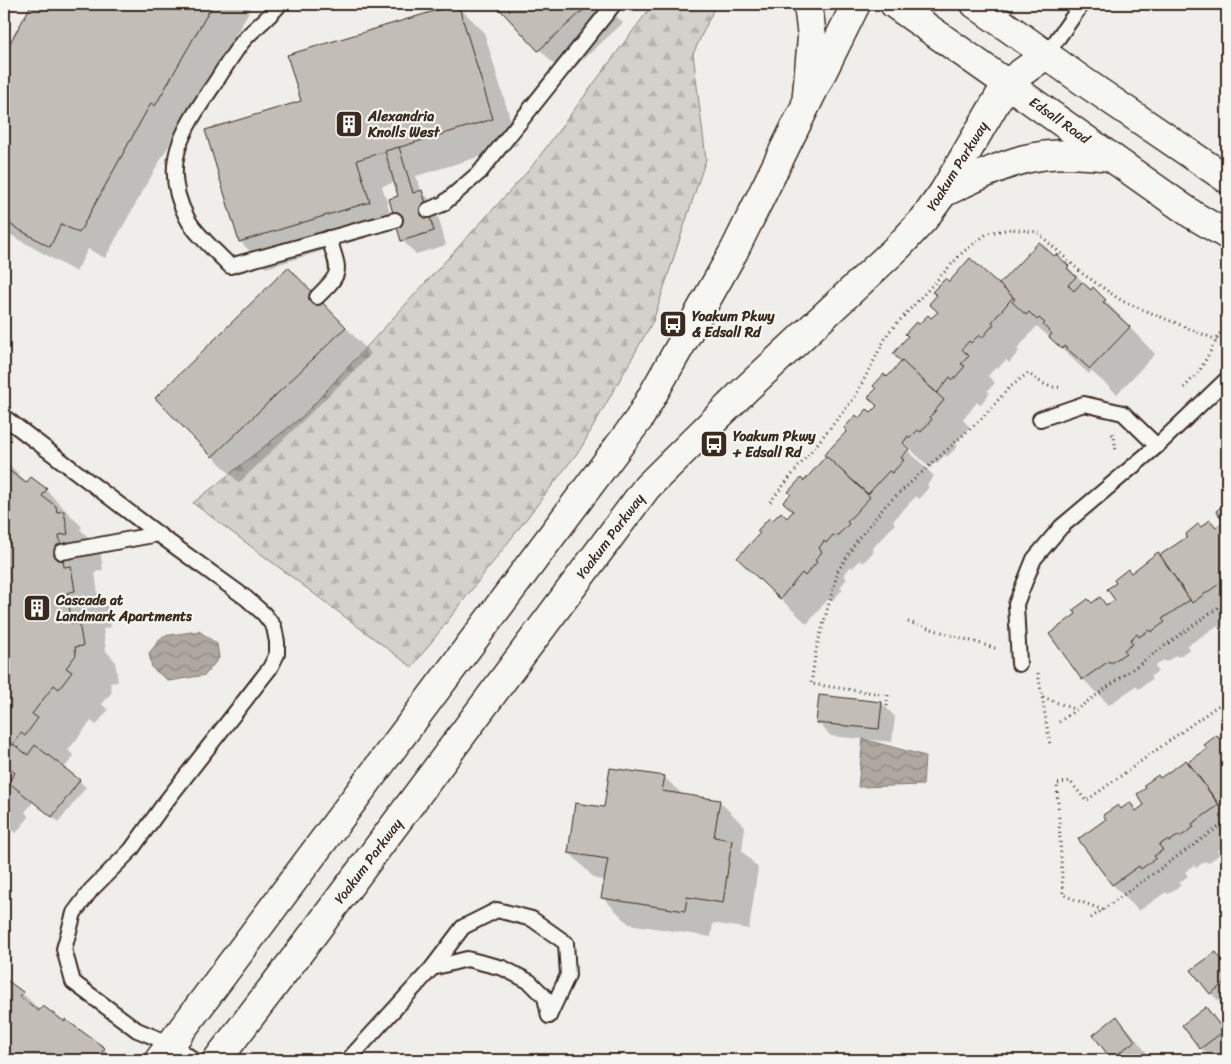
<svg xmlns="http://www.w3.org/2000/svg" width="1231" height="1064" viewBox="0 0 1231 1064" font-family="Sriracha,sans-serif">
	<defs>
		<pattern id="forest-firs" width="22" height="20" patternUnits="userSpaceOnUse" patternTransform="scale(1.25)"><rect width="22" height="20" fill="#d4d1cc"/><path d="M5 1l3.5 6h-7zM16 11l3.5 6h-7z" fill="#b7b4af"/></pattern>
		<pattern id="water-waves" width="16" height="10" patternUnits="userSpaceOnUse" patternTransform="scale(1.25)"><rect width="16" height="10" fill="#afa8a1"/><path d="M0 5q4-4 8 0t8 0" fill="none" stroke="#908983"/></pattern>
	</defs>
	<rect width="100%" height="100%" fill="#efeeea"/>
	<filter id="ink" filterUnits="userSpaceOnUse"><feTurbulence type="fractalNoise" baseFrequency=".02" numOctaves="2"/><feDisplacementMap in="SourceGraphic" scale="10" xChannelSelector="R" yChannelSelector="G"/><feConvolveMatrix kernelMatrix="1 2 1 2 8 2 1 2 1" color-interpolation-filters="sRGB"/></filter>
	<g filter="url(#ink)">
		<!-- forest -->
		<polygon fill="url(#forest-firs)" stroke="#887e75" points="653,4 716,4 693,54 706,159 653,321 581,448 412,667 193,503 303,416 530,169"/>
		<!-- water -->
		<g fill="url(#water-waves)" stroke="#81766d">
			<polygon points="199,631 217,644 219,658 205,675 169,681 152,668 149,653 163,636"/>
			<polygon points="863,739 925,756 923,785 858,787"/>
		</g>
		<!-- shadow -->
		<g fill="#0003">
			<polygon points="33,4 253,4 182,131 178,129 105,258 88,249 76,272 4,231 4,56"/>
			<polygon points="497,4 605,4 623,23 565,76"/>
			<polygon points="458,6 484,32 518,145 416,176 421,191 435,205 446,245 416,254 402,240 400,197 396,182 382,186 395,229 266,268 240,241 303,102"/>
			<polygon points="1039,244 1054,258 1068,267 1092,291 1093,289 1131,327 1130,328 1155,354 1117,394 1091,371 1089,374 1037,326 1017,349 1019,351 1009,363 1006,360 998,368 996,367 988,376 995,383 987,391 990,393 980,405 977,402 963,420 970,427 955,444 958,446 947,457 945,455 937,463 935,462 930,468 899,438 897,440 934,476 927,485 929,487 919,499 916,496 893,521 895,524 872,549 874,551 863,563 860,560 853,568 851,566 844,575 847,579 840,587 843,589 832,601 829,598 807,624 765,584 773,522 787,520 794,511 804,483 859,419 871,414 878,406 887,378 903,361 920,325 931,320 939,312 937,296 934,292 949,283 999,286"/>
			<polygon points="315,295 371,354 239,483 156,398"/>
			<polygon points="4,459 28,484 46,490 82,527 80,529 100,549 103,570 95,572 98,595 107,604 111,627 103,629 106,651 115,661 118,682 110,683 112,692 102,704 108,710 96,725 91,721 68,750 74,756 64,768 86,787 59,822 33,802 25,812 29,817 16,833 11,829 4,839"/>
			<polygon points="1227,504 1227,623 1219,628 1217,626 1187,646 1190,649 1178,657 1176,655 1166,662 1164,660 1155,666 1158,671 1150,677 1152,679 1139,689 1136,686 1109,705 1083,679 1050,634 1100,599 1108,606 1117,600 1131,574 1201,529 1216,528 1226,522 1218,511"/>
			<polygon points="882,703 895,717 892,742 831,736 817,722"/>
			<polygon points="1227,735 1227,844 1217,851 1220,854 1208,863 1205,861 1196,868 1194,865 1185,872 1188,876 1179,883 1181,885 1168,894 1166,892 1139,911 1113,885 1080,839 1130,804 1137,811 1146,805 1161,780 1188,763"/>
			<polygon points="664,777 683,795 719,801 745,827 742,851 758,868 749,929 713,923 711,937 629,924 603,898 605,880 595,879 569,852 605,808"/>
			<polygon points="1215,953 1227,965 1227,1004 1224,1007 1211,993"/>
			<polygon points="4,978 22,993 41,1011 66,1024 66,1021 104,1049 115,1060 4,1060"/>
			<polygon points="1206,1008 1227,1032 1227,1052 1216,1060 1213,1060 1201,1048"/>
			<polygon points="1117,1018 1130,1031 1148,1055 1141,1060 1115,1060 1112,1058"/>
		</g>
		<!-- building -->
		<g fill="#c2bdb7" stroke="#3b2a1e">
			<polygon points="32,4 213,4 155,106 151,103 79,233 61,224 50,247 4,221 4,53"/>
			<polygon points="458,4 493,119 357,160 370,202 239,242 205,130 301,101 287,55"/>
			<polygon points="495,4 590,4 538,51"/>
			<polygon points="399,147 413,193 422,190 434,231 401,241 389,199 398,196 385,151"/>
			<polygon points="1039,242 1054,256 1056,254 1069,266 1067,268 1076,277 1068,285 1074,291 1082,282 1091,290 1093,287 1106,300 1103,302 1130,327 1090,369 1064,346 1062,349 1049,337 1052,334 1043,325 1045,323 1039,318 1037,320 1029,312 1026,315 1012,302 1015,299 999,284"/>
			<polygon points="970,258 1013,297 992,322 994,324 982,338 979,335 971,343 969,341 962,349 969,356 961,364 965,366 953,380 950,377 937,393 893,354 908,336 905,334 916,322 919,324 928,315 931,318 938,312 929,304 937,295 932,292 946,278 949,282"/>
			<polygon points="288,267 346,327 212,457 155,398"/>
			<polygon points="902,361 944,400 930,417 932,419 921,432 918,430 910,438 908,436 903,443 909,449 901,458 904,460 892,473 889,471 868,494 824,455 847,431 844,428 856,415 859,418 867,409 871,412 877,406 868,397 876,389 873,386 884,374 887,377"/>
			<polygon points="826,456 870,497 847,522 849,524 836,537 833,535 826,543 824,541 819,548 822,552 815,560 817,562 805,576 802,573 780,599 737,558 760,533 757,531 770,517 773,520 781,512 787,518 793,511 783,502 791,494 788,492 801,478 804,481"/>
			<polygon points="4,467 26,483 31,477 47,489 42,496 56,506 57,512 64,511 68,534 59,535 64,567 71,566 75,591 67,593 72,624 79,623 83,646 75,647 76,655 66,668 72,672 59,689 54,685 32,714 38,718 25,736 21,733 4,756"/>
			<polygon points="1227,499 1227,583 1222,587 1219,584 1192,603 1160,555 1187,537 1186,534 1198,524 1201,527 1210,520 1216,527 1224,522 1216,511 1225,504 1223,502"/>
			<polygon points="1158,552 1190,600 1162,619 1165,622 1151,632 1149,630 1139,637 1137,634 1130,640 1133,644 1124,650 1126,653 1111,663 1109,661 1082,680 1049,634 1076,614 1073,610 1088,599 1092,603 1100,597 1106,605 1115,600 1107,589 1116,583 1114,580 1128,569 1131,573"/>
			<polygon points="819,695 882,702 879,729 816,723"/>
			<polygon points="1227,733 1227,803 1221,807 1188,762 1207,749 1204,745 1217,735 1219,739"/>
			<polygon points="13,744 28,755 35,745 80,780 52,817 8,782 15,773 4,764 4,756"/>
			<polygon points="1186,760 1219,805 1192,824 1194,827 1180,837 1179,835 1169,842 1167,840 1159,845 1163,850 1154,856 1156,858 1141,869 1139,866 1112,885 1078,839 1106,819 1103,815 1118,805 1121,809 1130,802 1136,811 1144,805 1137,794 1146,788 1144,785 1158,775 1160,778"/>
			<polygon points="610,768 665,776 662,791 720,800 714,837 732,840 723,903 687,897 685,911 601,898 608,859 568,853 575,803 604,807"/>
			<polygon points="1216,952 1227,967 1227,981 1210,994 1191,970"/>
			<polygon points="4,978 23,992 19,996 39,1011 43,1006 65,1022 65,1019 105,1048 96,1060 4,1060"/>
			<polygon points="1206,1007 1224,1031 1200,1049 1182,1025"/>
			<polygon points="1117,1016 1135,1041 1111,1059 1093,1035"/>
		</g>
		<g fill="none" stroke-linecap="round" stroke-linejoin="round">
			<!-- service casing -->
			<g stroke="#3b2a1e" stroke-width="18">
				<g id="service">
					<path d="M280 4C269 18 254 28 243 41 232 55 223 71 213 86 183 130 159 164 187 218 195 234 218 253 230 266L395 220"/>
					<polyline points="1046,55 1082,4"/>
					<polyline points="428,210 443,204 480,172 614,4"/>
					<path d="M317 297C344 271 339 272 329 238"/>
					<polyline points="4,417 158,534 246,598 264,614 274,627 277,642 277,654 270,668 164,804 131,850 91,890 74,913 64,949 73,982 137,1030 171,1044 194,1060"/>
					<polyline points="1040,419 1084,404 1123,413 1157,446"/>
					<polyline points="62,552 158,534"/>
					<polyline points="1019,664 1016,604 1034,559 1061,527 1157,446 1227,379"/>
					<polyline points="432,968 467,959 503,968 530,982 545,997 549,1016"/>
					<polyline points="348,1060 432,968 463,927 497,910 532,919 566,943 568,975 549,1016"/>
				</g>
			</g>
			<!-- tertiary casing -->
			<g stroke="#3b2a1e" stroke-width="31">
				<g id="tertiary">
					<polyline points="159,1060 639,419 734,251 856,4"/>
					<polyline points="217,1060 311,937 647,487 745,390 899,246 924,219 943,193 1007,83 1046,55"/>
				</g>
			</g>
			<!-- secondary casing -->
			<g stroke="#3b2a1e" stroke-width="31">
				<g id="secondary">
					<polyline points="894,4 1193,215 1227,235"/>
					<polyline points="975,4 1083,81 1227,179"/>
					<polyline points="806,105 812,37 808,4"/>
					<path d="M943 193C970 180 996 167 1025 159 1053 152 1083 154 1111 157"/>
				</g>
			</g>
			<!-- path -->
			<g stroke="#3b2a1e" stroke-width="3" stroke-dasharray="1 4" stroke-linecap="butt">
				<polyline points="1184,388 1200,370 1227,321"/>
				<polyline points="1112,434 1114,436 1116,452"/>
				<polyline points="770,502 855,397 888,333 963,252 988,233 1011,229 1037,232 1083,274 1122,301 1217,340"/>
				<polyline points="908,622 998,649"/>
				<polyline points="1038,673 1050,745"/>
				<polyline points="1043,697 1076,710"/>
				<path d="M887 706 888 695 811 684 816 650 838 571 858 539 886 505 981 419 1009 388 1028 373C1039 381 1048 389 1062 387"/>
				<polyline points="1059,722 1227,601"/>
				<polyline points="1103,910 1063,895 1057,784 1070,781 1086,801 1227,699"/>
				<polyline points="1091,918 1227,821"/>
			</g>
			<!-- service -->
			<use href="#service" stroke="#f6f6f2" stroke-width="14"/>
			<!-- tertiary -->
			<use href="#tertiary" stroke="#f6f6f2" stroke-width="28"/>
			<!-- secondary -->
			<use href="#secondary" stroke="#f6f6f2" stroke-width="28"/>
		</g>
	</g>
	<!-- icons -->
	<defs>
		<g id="building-square" transform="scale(1.4375)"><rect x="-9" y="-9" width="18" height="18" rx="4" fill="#3b2a1e" stroke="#f6f6f2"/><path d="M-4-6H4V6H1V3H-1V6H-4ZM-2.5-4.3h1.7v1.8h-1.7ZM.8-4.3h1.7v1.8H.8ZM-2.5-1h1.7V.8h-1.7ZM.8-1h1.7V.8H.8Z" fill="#fff"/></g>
		<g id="bus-square" transform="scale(1.4375)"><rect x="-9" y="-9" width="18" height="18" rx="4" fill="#3b2a1e" stroke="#f6f6f2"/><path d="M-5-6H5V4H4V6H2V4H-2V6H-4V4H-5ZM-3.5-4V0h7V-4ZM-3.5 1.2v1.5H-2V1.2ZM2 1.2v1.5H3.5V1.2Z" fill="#fff"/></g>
	</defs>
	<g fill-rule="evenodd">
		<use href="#building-square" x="349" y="124"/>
		<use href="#bus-square" x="673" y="324"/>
		<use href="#bus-square" x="714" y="444"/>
		<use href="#building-square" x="37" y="608"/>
	</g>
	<g text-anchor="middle" stroke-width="4.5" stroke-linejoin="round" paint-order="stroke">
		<!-- poi labels -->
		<g font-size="14" font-weight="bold" fill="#3b2a1e" stroke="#f6f6f2" text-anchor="start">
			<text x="368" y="121">Alexandria<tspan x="368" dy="16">Knolls West</tspan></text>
			<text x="692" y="321">Yoakum Pkwy<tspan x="692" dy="16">&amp; Edsall Rd</tspan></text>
			<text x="733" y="441">Yoakum Pkwy<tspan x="733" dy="16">+ Edsall Rd</tspan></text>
			<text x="56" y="605">Cascade at<tspan x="56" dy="16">Landmark Apartments</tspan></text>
		</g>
		<!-- street labels -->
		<g font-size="14" fill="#3b2a1e" stroke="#f6f6f2">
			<text transform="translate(1060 120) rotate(35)" y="5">Edsall Road</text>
			<text transform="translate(957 166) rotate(-58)" y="5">Yoakum Parkway</text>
			<text transform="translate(610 536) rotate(-53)" y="5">Yoakum Parkway</text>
			<text transform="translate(368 861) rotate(-53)" y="5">Yoakum Parkway</text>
		</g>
	</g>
	<!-- margin -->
	<rect width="1231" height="1064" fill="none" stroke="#f6f6f2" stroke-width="20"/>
	<rect x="10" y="10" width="1211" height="1044" fill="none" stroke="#3b2a1e" stroke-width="2" filter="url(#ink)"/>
</svg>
